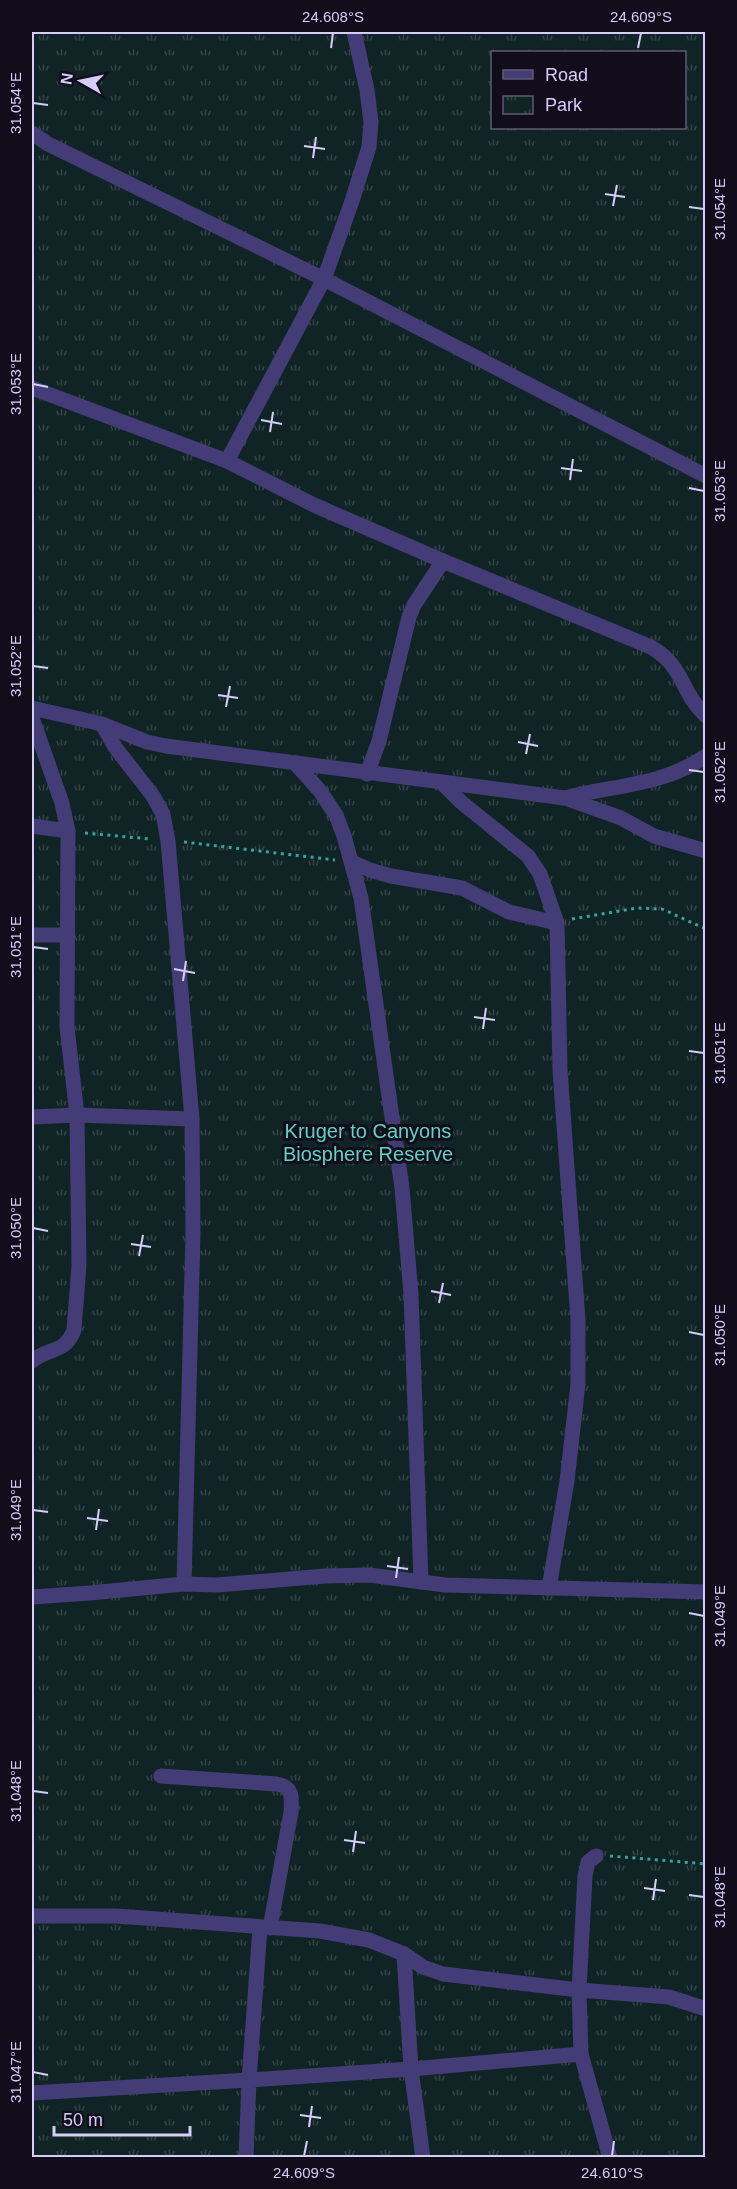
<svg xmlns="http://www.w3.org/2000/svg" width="737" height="2189" viewBox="0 0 737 2189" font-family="Helvetica,sans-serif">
	<defs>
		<pattern id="park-tufts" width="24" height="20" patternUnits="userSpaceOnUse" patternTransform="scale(1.5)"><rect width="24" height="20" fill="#112425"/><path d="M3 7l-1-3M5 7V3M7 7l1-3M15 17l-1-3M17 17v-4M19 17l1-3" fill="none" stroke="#334346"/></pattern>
	</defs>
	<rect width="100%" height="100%" fill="#110d1b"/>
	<!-- park -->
	<path fill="url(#park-tufts)" fill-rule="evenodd" d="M32 32H705V2157H32ZM492 52H684V128H492Z"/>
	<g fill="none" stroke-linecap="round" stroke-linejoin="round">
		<!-- path -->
		<g stroke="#37a0a3" stroke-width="3" stroke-dasharray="3 4.5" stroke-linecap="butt">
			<polyline points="85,833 150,839"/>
			<polyline points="184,842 335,860"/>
			<polyline points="572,919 637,908 662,909 706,929"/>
			<polyline points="610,1856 706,1864"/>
		</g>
		<!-- minor -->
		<g stroke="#443c76" stroke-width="15">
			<polyline points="32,133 48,144 324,279 706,476"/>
			<path d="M32 388 227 461 314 505 443 561 651 647C685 667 680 692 706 716"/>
			<polyline points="227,461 324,279 352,201 369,147 371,122 367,90 354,32"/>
			<polyline points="32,708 102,724 147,742 166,746 565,798 621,818 654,836 706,851"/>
			<path d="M32 718 62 803 68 831 67 1027 77 1115 79 1265 74 1330C65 1354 49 1347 32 1361"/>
			<polyline points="102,724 115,747 153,796 163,814 168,841 192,1119 193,1233 184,1584"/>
			<polyline points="295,763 320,791 336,815 344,836 361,898 402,1188 411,1294 421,1582"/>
			<polyline points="367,774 379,741 409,617 414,605 443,561"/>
			<polyline points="441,782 461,802 528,856 540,874 557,923 560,1070 578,1320 578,1384 567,1481 549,1588"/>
			<path d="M565 798C613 785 663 786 706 756"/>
			<polyline points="32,826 68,831"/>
			<polyline points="352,862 370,870 391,876 462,888 509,912 557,923"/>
			<polyline points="32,935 68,935"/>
			<polyline points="32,1117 77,1115 192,1119"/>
			<polyline points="32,1597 90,1593 184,1584 217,1585 325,1576 369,1575 445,1585 706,1592"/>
			<path d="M161 1776 277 1784C293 1787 292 1797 291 1812L270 1928"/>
			<polyline points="596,1856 588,1862 585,1876 579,1990 581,2054 610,2158"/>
			<polyline points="32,1916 116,1916 320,1931 369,1940 404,1954 423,1967 443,1974 579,1990 669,1997 706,2009"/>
			<polyline points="404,1954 411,2069 423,2158"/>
			<polyline points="32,2093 249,2080 260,1928"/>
			<polyline points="246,2158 249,2080 411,2069 581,2054"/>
		</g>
	</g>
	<!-- ticks -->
	<path fill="none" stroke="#d5ccfa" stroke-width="2" d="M331 48 333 33M638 48 641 33M33 103 48 105M304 146 325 149M313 158 316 137M605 194 625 197M613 206 617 185M689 207 704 209M33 384 48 387M261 420 282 424M270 432 273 412M561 468 582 471M570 480 573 459M689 488 704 491M33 666 48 668M218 695 238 698M226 707 230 686M518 742 538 746M526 754 530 734M689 770 704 772M33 947 48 949M174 969 195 973M183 981 186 961M474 1017 495 1020M483 1029 486 1008M689 1051 704 1053M33 1228 48 1231M131 1244 151 1247M139 1256 143 1235M431 1291 451 1295M439 1303 443 1283M689 1332 704 1335M33 1510 48 1512M87 1518 108 1521M96 1530 99 1509M387 1566 408 1569M396 1578 399 1557M689 1613 704 1616M33 1791 48 1793M344 1840 365 1843M353 1852 356 1831M644 1888 665 1891M689 1895 704 1897M653 1900 656 1879M33 2072 48 2075M300 2115 321 2118M309 2127 312 2106M304 2156 307 2141M612 2156 614 2141"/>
	<g text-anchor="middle" stroke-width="6" stroke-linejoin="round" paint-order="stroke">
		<!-- park labels -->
		<g font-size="20" fill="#60d2c0" stroke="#110d1b">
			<text x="368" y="1138">Kruger to Canyons<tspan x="368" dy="23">Biosphere Reserve</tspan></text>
		</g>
	</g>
	<!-- border -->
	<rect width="737" height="2189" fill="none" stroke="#110d1b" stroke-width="66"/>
	<!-- legend -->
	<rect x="491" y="51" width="195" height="78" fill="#110d1b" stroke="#5f5974" stroke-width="1.5"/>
	<rect x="503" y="70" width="30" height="9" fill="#443c76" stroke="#5f5974" stroke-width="1.5"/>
	<text x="545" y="81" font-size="18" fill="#d5ccfa">Road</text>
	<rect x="503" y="96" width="30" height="18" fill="url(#park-tufts)" stroke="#5f5974" stroke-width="1.5"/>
	<text x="545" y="111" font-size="18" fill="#d5ccfa">Park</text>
	<!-- north arrow -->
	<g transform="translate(81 81) rotate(279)" stroke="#110d1b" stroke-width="4.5" paint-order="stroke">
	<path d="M0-4.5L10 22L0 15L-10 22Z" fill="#d5ccfa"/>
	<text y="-9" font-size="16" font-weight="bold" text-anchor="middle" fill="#d5ccfa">N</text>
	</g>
	<!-- scale -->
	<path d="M54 2126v9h136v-9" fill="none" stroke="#d5ccfa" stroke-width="3"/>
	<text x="63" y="2126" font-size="18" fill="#d5ccfa" stroke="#110d1b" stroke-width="4.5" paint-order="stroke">50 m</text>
	<rect x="33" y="33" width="671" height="2123" fill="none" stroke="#d5ccfa" stroke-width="2"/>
	<g font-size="15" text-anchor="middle" fill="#d5ccfa">
		<text x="333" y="22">24.608°S</text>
		<text x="641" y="22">24.609°S</text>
		<text transform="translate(16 103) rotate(-90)" y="5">31.054°E</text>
		<text transform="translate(720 209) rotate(-90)" y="5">31.054°E</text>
		<text transform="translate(16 384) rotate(-90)" y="5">31.053°E</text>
		<text transform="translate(720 491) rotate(-90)" y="5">31.053°E</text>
		<text transform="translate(16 666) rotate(-90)" y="5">31.052°E</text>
		<text transform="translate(720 772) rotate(-90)" y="5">31.052°E</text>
		<text transform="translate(16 947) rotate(-90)" y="5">31.051°E</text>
		<text transform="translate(720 1053) rotate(-90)" y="5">31.051°E</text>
		<text transform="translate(16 1228) rotate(-90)" y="5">31.050°E</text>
		<text transform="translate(720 1335) rotate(-90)" y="5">31.050°E</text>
		<text transform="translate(16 1510) rotate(-90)" y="5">31.049°E</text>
		<text transform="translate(720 1616) rotate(-90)" y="5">31.049°E</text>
		<text transform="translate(16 1791) rotate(-90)" y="5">31.048°E</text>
		<text transform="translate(720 1897) rotate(-90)" y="5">31.048°E</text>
		<text transform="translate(16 2072) rotate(-90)" y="5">31.047°E</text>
		<text x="304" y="2178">24.609°S</text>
		<text x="612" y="2178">24.610°S</text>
	</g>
</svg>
